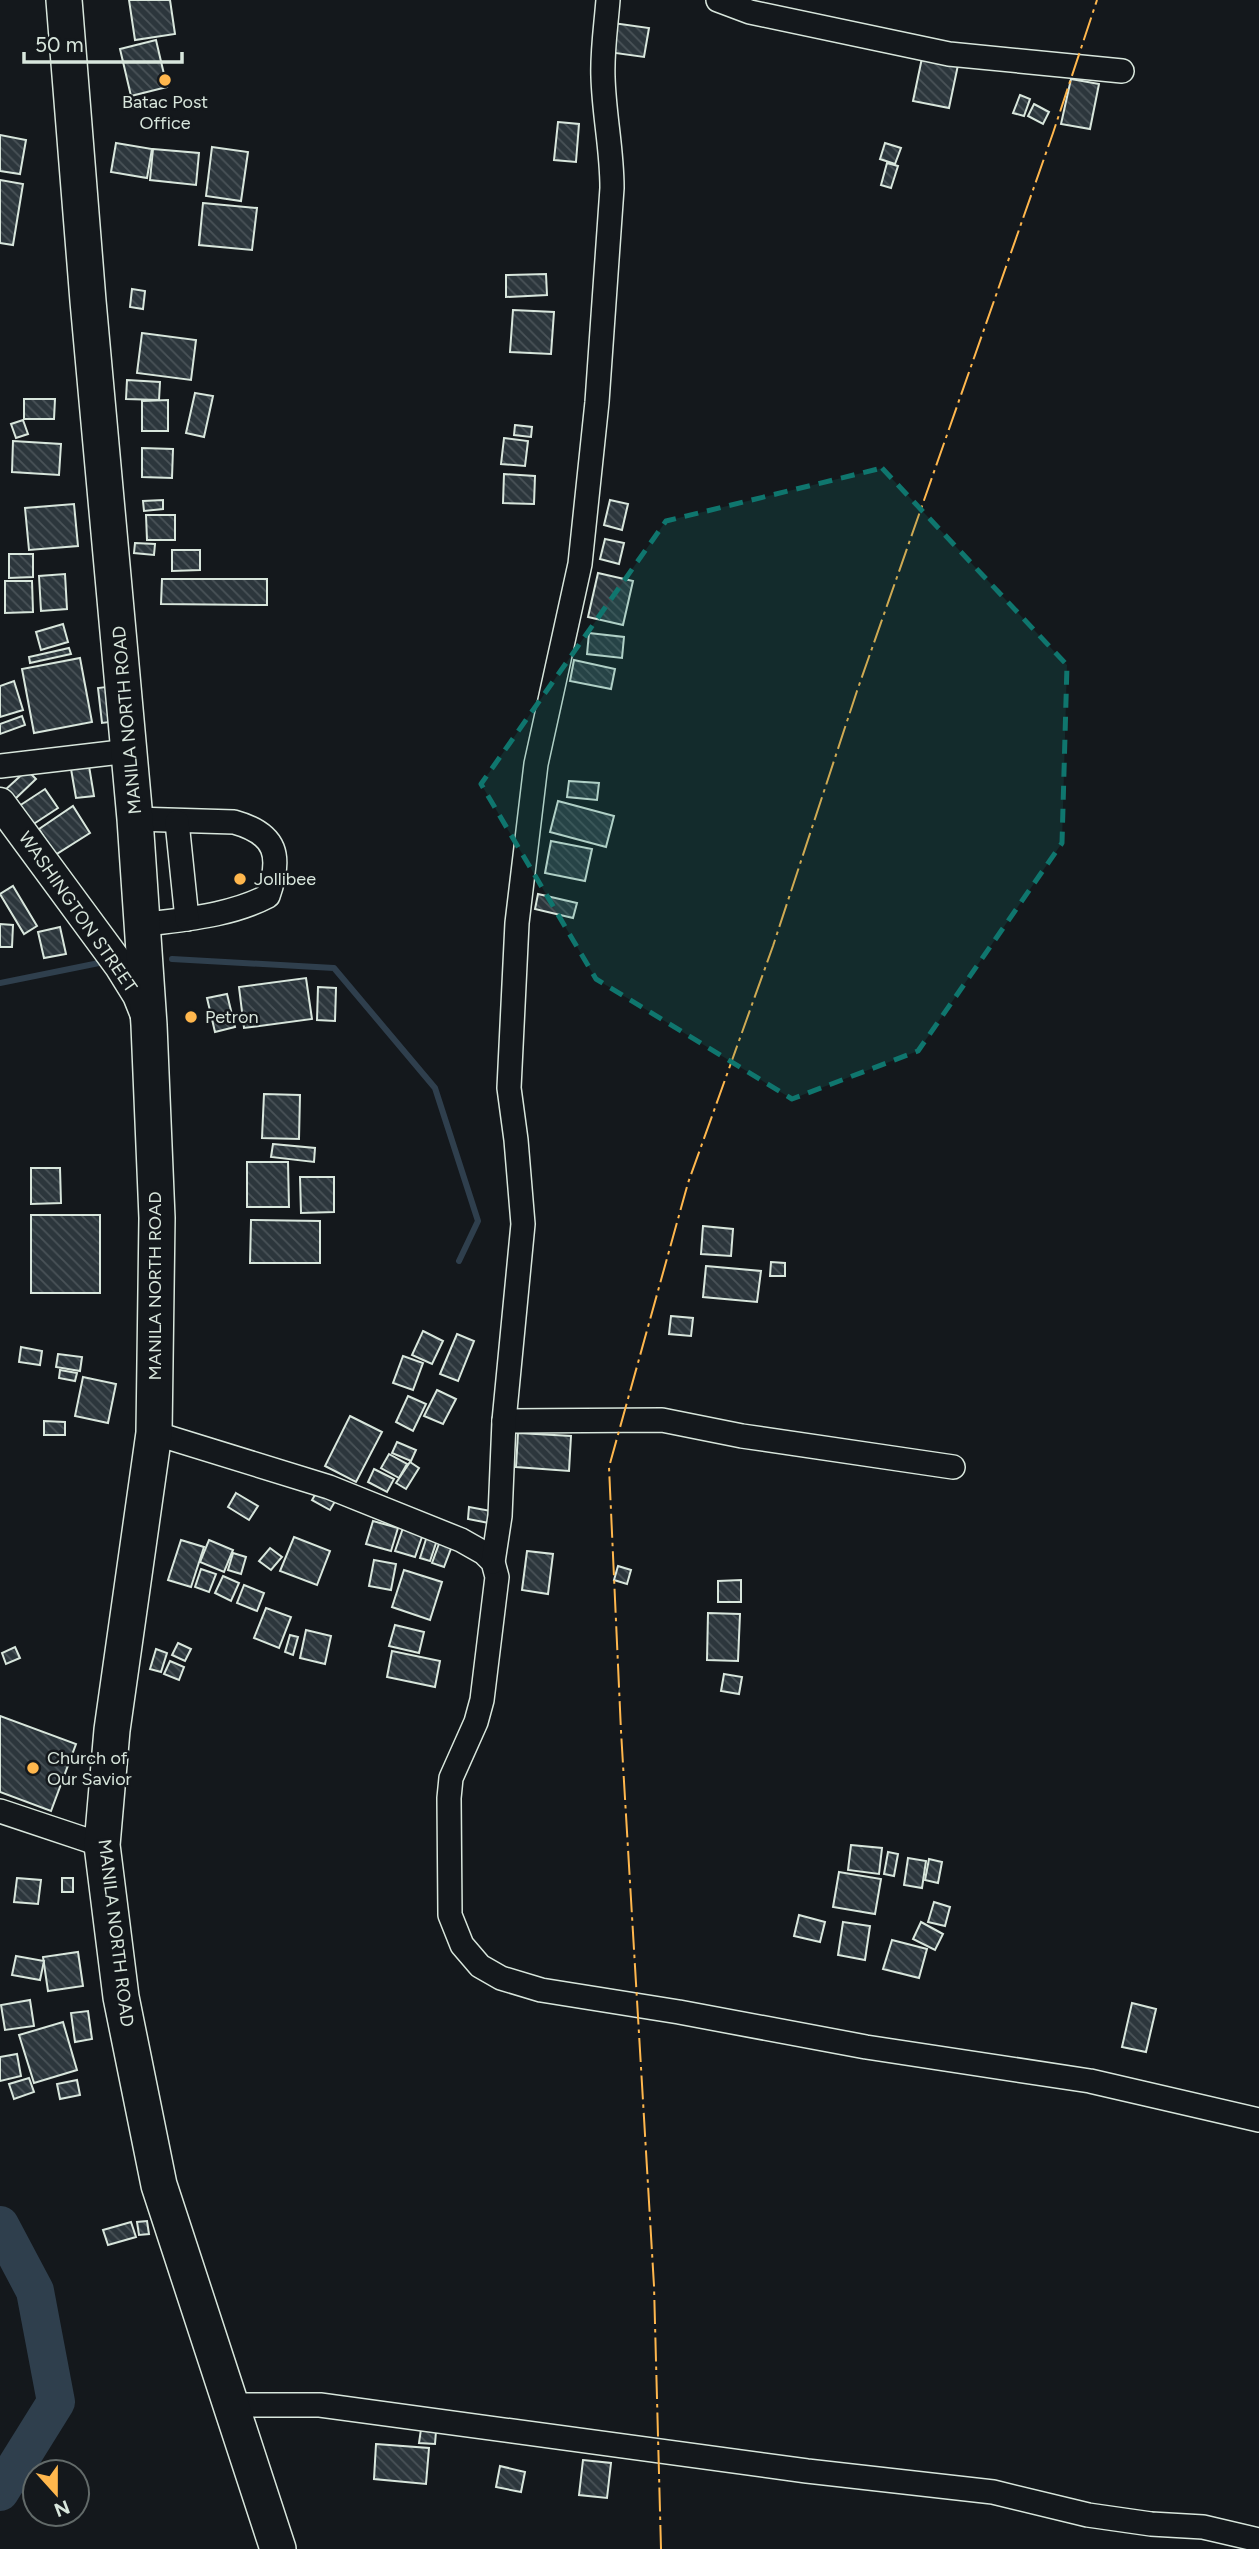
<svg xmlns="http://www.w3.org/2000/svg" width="1259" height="2549" viewBox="0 0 1259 2549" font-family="Figtree,sans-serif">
	<defs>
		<pattern id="building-back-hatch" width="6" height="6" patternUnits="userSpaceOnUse" patternTransform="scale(1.75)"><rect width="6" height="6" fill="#2c363c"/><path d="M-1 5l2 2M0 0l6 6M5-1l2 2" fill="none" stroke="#4a5358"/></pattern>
	</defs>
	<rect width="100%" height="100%" fill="#14181c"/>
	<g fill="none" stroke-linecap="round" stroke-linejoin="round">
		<!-- stream -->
		<g stroke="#2f3f4d" stroke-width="6">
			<polyline points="172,959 334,968 435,1088 478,1221 459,1261"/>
			<polyline points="0,983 99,963"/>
		</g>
		<!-- river -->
		<polyline stroke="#2f3f4d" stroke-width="38" points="0,2225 35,2291 56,2402 0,2492"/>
	</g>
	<!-- building -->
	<g fill="url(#building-back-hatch)" stroke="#d8e6dc" stroke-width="2">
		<polygon points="129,0 170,0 175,34 135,40"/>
		<polygon points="613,23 649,28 644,57 608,52"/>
		<polygon points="156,40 167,87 131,96 120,49"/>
		<polygon points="922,58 958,65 949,108 913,101"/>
		<polygon points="1071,79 1099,84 1090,129 1061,124"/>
		<polygon points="1020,95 1030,99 1024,116 1013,113"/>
		<polygon points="1034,104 1049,112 1043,124 1028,116"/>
		<polygon points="558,122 579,124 576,162 554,160"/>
		<polygon points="0,135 26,140 20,174 0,171"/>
		<polygon points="116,143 152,149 147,178 111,172"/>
		<polygon points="885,143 901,148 895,164 880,159"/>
		<polygon points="212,147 248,152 241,201 206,196"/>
		<polygon points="153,149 199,153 196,185 150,180"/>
		<polygon points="887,163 898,166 891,188 881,185"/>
		<polygon points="0,180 23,184 13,245 0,243"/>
		<polygon points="203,203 257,208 252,250 199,245"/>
		<polygon points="546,274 547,295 506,297 506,275"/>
		<polygon points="132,289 145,291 143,309 130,307"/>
		<polygon points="513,310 554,312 551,354 510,352"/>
		<polygon points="142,333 196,340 191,380 137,373"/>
		<polygon points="127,380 160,382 159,400 126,399"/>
		<polygon points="195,393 213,396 204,437 186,433"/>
		<polygon points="24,399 55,399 54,419 24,419"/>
		<polygon points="168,400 168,431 142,431 142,401"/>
		<polygon points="23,420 28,434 16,438 11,424"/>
		<polygon points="515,425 532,427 531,437 514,435"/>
		<polygon points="504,438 528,441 525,466 501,464"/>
		<polygon points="13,441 61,444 59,475 12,472"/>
		<polygon points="142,448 173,449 172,478 142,477"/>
		<polygon points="504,474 535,476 534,504 503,503"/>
		<polygon points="163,500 163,509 144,511 143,501"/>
		<polygon points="610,500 628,504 622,530 604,525"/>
		<polygon points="74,504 78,546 29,550 25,508"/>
		<polygon points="146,515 175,515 175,540 147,540"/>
		<polygon points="605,539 624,543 619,564 600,559"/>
		<polygon points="135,543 155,544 154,555 134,553"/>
		<polygon points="172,550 200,550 200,570 172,571"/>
		<polygon points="9,554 33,554 33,577 9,578"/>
		<polygon points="598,573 633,581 623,625 588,617"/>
		<polygon points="65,574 67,609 41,611 39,576"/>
		<polygon points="162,579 267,579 267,605 161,604"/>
		<polygon points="5,581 32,581 33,612 5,613"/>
		<polygon points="63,624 68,642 41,650 36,632"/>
		<polygon points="589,633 624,637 622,658 587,654"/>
		<polygon points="69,648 71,654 30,663 29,657"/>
		<polygon points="80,658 92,722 34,733 22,669"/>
		<polygon points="574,660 615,669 611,689 570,681"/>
		<polygon points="14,681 23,710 0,717 0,686"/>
		<polygon points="106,687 110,722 102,723 98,688"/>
		<polygon points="22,716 25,725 0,734 0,724"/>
		<polygon points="89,766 94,796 76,798 71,769"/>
		<polygon points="27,770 36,779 14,800 5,790"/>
		<polygon points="569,781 599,783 597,800 567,797"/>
		<polygon points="45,789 58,808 26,829 13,810"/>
		<polygon points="558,801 614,816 606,847 550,832"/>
		<polygon points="73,806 90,833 55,855 39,829"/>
		<polygon points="551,841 592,849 585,881 545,873"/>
		<polygon points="13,886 37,926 24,934 0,894"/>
		<polygon points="538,894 577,903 573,918 535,909"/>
		<polygon points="0,924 13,925 12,947 0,947"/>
		<polygon points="60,927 66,954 44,958 38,932"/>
		<polygon points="306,978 312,1019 244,1028 239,987"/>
		<polygon points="318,987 336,988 335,1021 317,1020"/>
		<polygon points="227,994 235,1027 215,1032 207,998"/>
		<polygon points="264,1094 300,1095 299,1139 262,1138"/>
		<polygon points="273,1144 315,1148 314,1162 271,1157"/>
		<polygon points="247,1162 288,1162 289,1207 247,1207"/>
		<polygon points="31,1168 60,1168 61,1203 31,1204"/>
		<polygon points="300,1177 334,1177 334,1212 301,1213"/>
		<rect x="31" y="1215" width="69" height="78"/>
		<polygon points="251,1220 320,1221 320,1263 250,1263"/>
		<polygon points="703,1226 733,1229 731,1256 701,1254"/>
		<polygon points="771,1262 785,1263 785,1276 770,1276"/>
		<polygon points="706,1266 761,1271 757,1302 703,1297"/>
		<polygon points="671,1316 693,1318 691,1336 669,1334"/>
		<polygon points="423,1331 443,1341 432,1364 412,1355"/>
		<polygon points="457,1334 474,1341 458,1381 440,1374"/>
		<polygon points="21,1347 42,1351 40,1365 19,1362"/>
		<polygon points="58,1354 82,1357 80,1371 56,1367"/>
		<polygon points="403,1356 423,1363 413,1390 393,1383"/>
		<polygon points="60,1370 77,1373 75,1381 59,1378"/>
		<polygon points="83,1377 116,1384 108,1423 75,1416"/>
		<polygon points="437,1390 456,1399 443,1424 424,1416"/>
		<polygon points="408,1396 426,1404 413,1431 396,1422"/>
		<polygon points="350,1416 382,1432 356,1482 325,1466"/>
		<polygon points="44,1421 65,1422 65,1435 44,1435"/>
		<polygon points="518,1433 571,1436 569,1471 516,1467"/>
		<polygon points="397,1442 416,1450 411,1461 392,1453"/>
		<polygon points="389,1454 407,1464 399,1478 381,1468"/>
		<polygon points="410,1462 419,1468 406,1489 396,1483"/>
		<polygon points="374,1469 394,1479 387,1492 368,1482"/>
		<polygon points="319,1488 337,1498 330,1510 312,1500"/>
		<polygon points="236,1493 258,1506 249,1520 228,1507"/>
		<polygon points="469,1507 491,1511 489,1523 468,1519"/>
		<polygon points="373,1521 398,1528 391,1551 366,1544"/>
		<polygon points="403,1528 423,1534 415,1557 395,1551"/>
		<polygon points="427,1536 437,1540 430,1561 420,1558"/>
		<polygon points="294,1537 330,1551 317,1585 280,1571"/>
		<polygon points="181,1540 204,1547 191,1587 168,1580"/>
		<polygon points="209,1540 233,1550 224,1572 200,1562"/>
		<polygon points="440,1541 452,1546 444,1567 432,1563"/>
		<polygon points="270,1548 282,1557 271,1570 259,1561"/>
		<polygon points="527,1551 553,1554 548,1594 522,1590"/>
		<polygon points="233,1553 246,1557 241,1574 228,1570"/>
		<polygon points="374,1560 396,1564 391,1590 369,1586"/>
		<polygon points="618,1566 631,1570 627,1584 614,1580"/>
		<polygon points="201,1569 216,1574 209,1592 195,1587"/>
		<polygon points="404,1570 442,1582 430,1620 392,1607"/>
		<polygon points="223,1576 239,1583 231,1601 215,1593"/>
		<polygon points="741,1580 741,1602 718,1602 718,1581"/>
		<polygon points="244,1585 264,1593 257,1611 237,1603"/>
		<polygon points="266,1608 291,1617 279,1648 254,1638"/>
		<polygon points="708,1613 740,1614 738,1661 707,1660"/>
		<polygon points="395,1625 424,1632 419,1653 389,1646"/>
		<polygon points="306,1630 331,1636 325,1664 300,1658"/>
		<polygon points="290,1635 298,1637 293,1655 285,1652"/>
		<polygon points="178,1643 191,1649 185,1661 172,1655"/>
		<polygon points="15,1647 20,1658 6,1664 2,1653"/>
		<polygon points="156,1649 167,1653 161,1672 150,1669"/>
		<polygon points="392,1651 440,1661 435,1687 387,1677"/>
		<polygon points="170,1661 184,1667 179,1680 164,1674"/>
		<polygon points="724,1674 742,1677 739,1694 721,1691"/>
		<polygon points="0,1716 76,1744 51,1811 0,1792"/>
		<polygon points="851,1845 882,1848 879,1874 848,1870"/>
		<polygon points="888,1852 898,1854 894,1876 884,1874"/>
		<polygon points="908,1858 926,1861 922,1888 904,1885"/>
		<polygon points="929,1859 942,1862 938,1883 925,1880"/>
		<polygon points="839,1872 881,1879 875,1914 833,1907"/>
		<polygon points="17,1878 41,1880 38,1904 14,1902"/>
		<rect x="62" y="1878" width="11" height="14"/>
		<polygon points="934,1902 950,1907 945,1926 928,1922"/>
		<polygon points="799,1915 825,1922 820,1942 794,1936"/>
		<polygon points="843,1922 870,1926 865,1960 838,1955"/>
		<polygon points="921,1922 943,1934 935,1950 913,1939"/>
		<polygon points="892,1940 927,1949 919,1978 883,1969"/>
		<polygon points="78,1952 83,1986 48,1991 43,1957"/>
		<polygon points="16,1956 44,1961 40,1980 12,1975"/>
		<polygon points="30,2000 34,2026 5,2030 1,2005"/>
		<polygon points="1132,2003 1156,2009 1146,2052 1122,2047"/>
		<polygon points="88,2011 92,2039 75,2042 71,2013"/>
		<polygon points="63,2022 77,2070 34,2083 19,2035"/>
		<polygon points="17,2054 21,2076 0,2081 0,2057"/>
		<polygon points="29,2078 34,2092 14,2099 9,2084"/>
		<polygon points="77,2080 80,2095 60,2099 57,2084"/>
		<polygon points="147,2221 149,2234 139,2235 137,2222"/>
		<polygon points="131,2222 136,2237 108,2245 103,2230"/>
		<polygon points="421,2429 436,2431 435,2444 419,2443"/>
		<polygon points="376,2444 429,2448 426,2484 374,2479"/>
		<polygon points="583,2460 611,2463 607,2498 579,2495"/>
		<polygon points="500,2466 525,2472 521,2492 496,2487"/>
	</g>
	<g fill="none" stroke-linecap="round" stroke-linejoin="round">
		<!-- minor casing -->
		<g stroke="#d8e6dc" stroke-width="26">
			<g id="minor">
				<polyline points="718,0 750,12 949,54 1122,71"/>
				<polyline points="0,766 129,751"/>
				<path d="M135 819 234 822C277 834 282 856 268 896 230 916 184 919 142 925"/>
				<polyline points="177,822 187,919"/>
				<polyline points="504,1421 662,1420 742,1436 953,1467"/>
				<polyline points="154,1433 329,1487 461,1540 484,1553 493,1562 497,1577 482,1700 476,1722 451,1778 449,1798 450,1915 462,1945 480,1966 501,1978 541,1990 679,2012 866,2047 1090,2081 1259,2120"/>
				<path d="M493 1562 500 1516 504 1421 523 1224 516 1140 509 1088 517 923 536 764 580 564 597 402 612 188C612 149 604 115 603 77 602 51 606 26 608 0"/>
				<polyline points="0,1811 102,1845"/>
				<polyline points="230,2405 320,2405 807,2471 993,2492 1088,2515 1151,2524 1203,2527 1259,2540"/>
			</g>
		</g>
		<!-- major casing -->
		<g stroke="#d8e6dc" stroke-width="33">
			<polyline id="major" points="0,803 120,966 138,995 146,1015"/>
		</g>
		<!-- highway casing -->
		<g stroke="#d8e6dc" stroke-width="38">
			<polyline id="highway" points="64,0 88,301 135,819 149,1025 157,1218 154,1433 112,1730 102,1845 121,1997 159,2185 278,2549"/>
		</g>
		<!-- minor -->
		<use href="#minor" stroke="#14181c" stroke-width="23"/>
		<!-- major -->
		<use href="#major" stroke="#14181c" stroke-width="30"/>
		<!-- highway -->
		<use href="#highway" stroke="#14181c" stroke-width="35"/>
		<!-- power -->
		<polyline stroke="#ffb74d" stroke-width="2" stroke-dasharray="24 5 3.5 5" stroke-linecap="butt" points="661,2549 654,2286 621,1731 609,1467 688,1183 773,946 857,691 1053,133 1097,0"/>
	</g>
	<!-- marked area -->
	<path fill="#0f766e" fill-opacity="0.2" stroke="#0f766e" stroke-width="5" stroke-dasharray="14 9" stroke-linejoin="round" d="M882 468 1067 665 1062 843 918 1051 792 1099 596 979 481 784 666 521Z"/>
	<!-- markers -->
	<g fill="#ffb74d" stroke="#14181c" stroke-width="2.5">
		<circle cx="165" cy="80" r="7"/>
		<circle cx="240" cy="879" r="7"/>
		<circle cx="191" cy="1017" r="7"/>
		<circle cx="33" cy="1768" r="7"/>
	</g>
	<g text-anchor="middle" stroke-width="5" stroke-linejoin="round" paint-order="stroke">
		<!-- poi labels -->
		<g font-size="18" fill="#d8e6dc" stroke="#14181c" text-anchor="start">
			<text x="165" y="108" text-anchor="middle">Batac Post<tspan x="165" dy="21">Office</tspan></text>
			<text x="254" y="885">Jollibee</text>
			<text x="205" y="1023">Petron</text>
			<text x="47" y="1764">Church of<tspan x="47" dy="21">Our Savior</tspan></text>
		</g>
		<!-- street labels -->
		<g font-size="18" fill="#d8e6dc" stroke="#14181c">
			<text transform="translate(127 720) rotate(-95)" y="6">MANILA NORTH ROAD</text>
			<text transform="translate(78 912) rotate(55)" y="6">WASHINGTON STREET</text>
			<text transform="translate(155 1286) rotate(-90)" y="6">MANILA NORTH ROAD</text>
			<text transform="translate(116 1933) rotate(83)" y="6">MANILA NORTH ROAD</text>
		</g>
	</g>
	<!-- north arrow -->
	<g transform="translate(56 2493) rotate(159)"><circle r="33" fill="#14181c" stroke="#626a69" stroke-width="2"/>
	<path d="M0-5L12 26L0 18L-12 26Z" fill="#ffb74d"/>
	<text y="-10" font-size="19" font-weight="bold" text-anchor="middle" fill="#d8e6dc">N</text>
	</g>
	<!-- scale -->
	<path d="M24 52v10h158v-10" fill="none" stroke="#d8e6dc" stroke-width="3.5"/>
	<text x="35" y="52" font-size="21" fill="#d8e6dc" stroke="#14181c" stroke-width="5" paint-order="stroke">50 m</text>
</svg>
